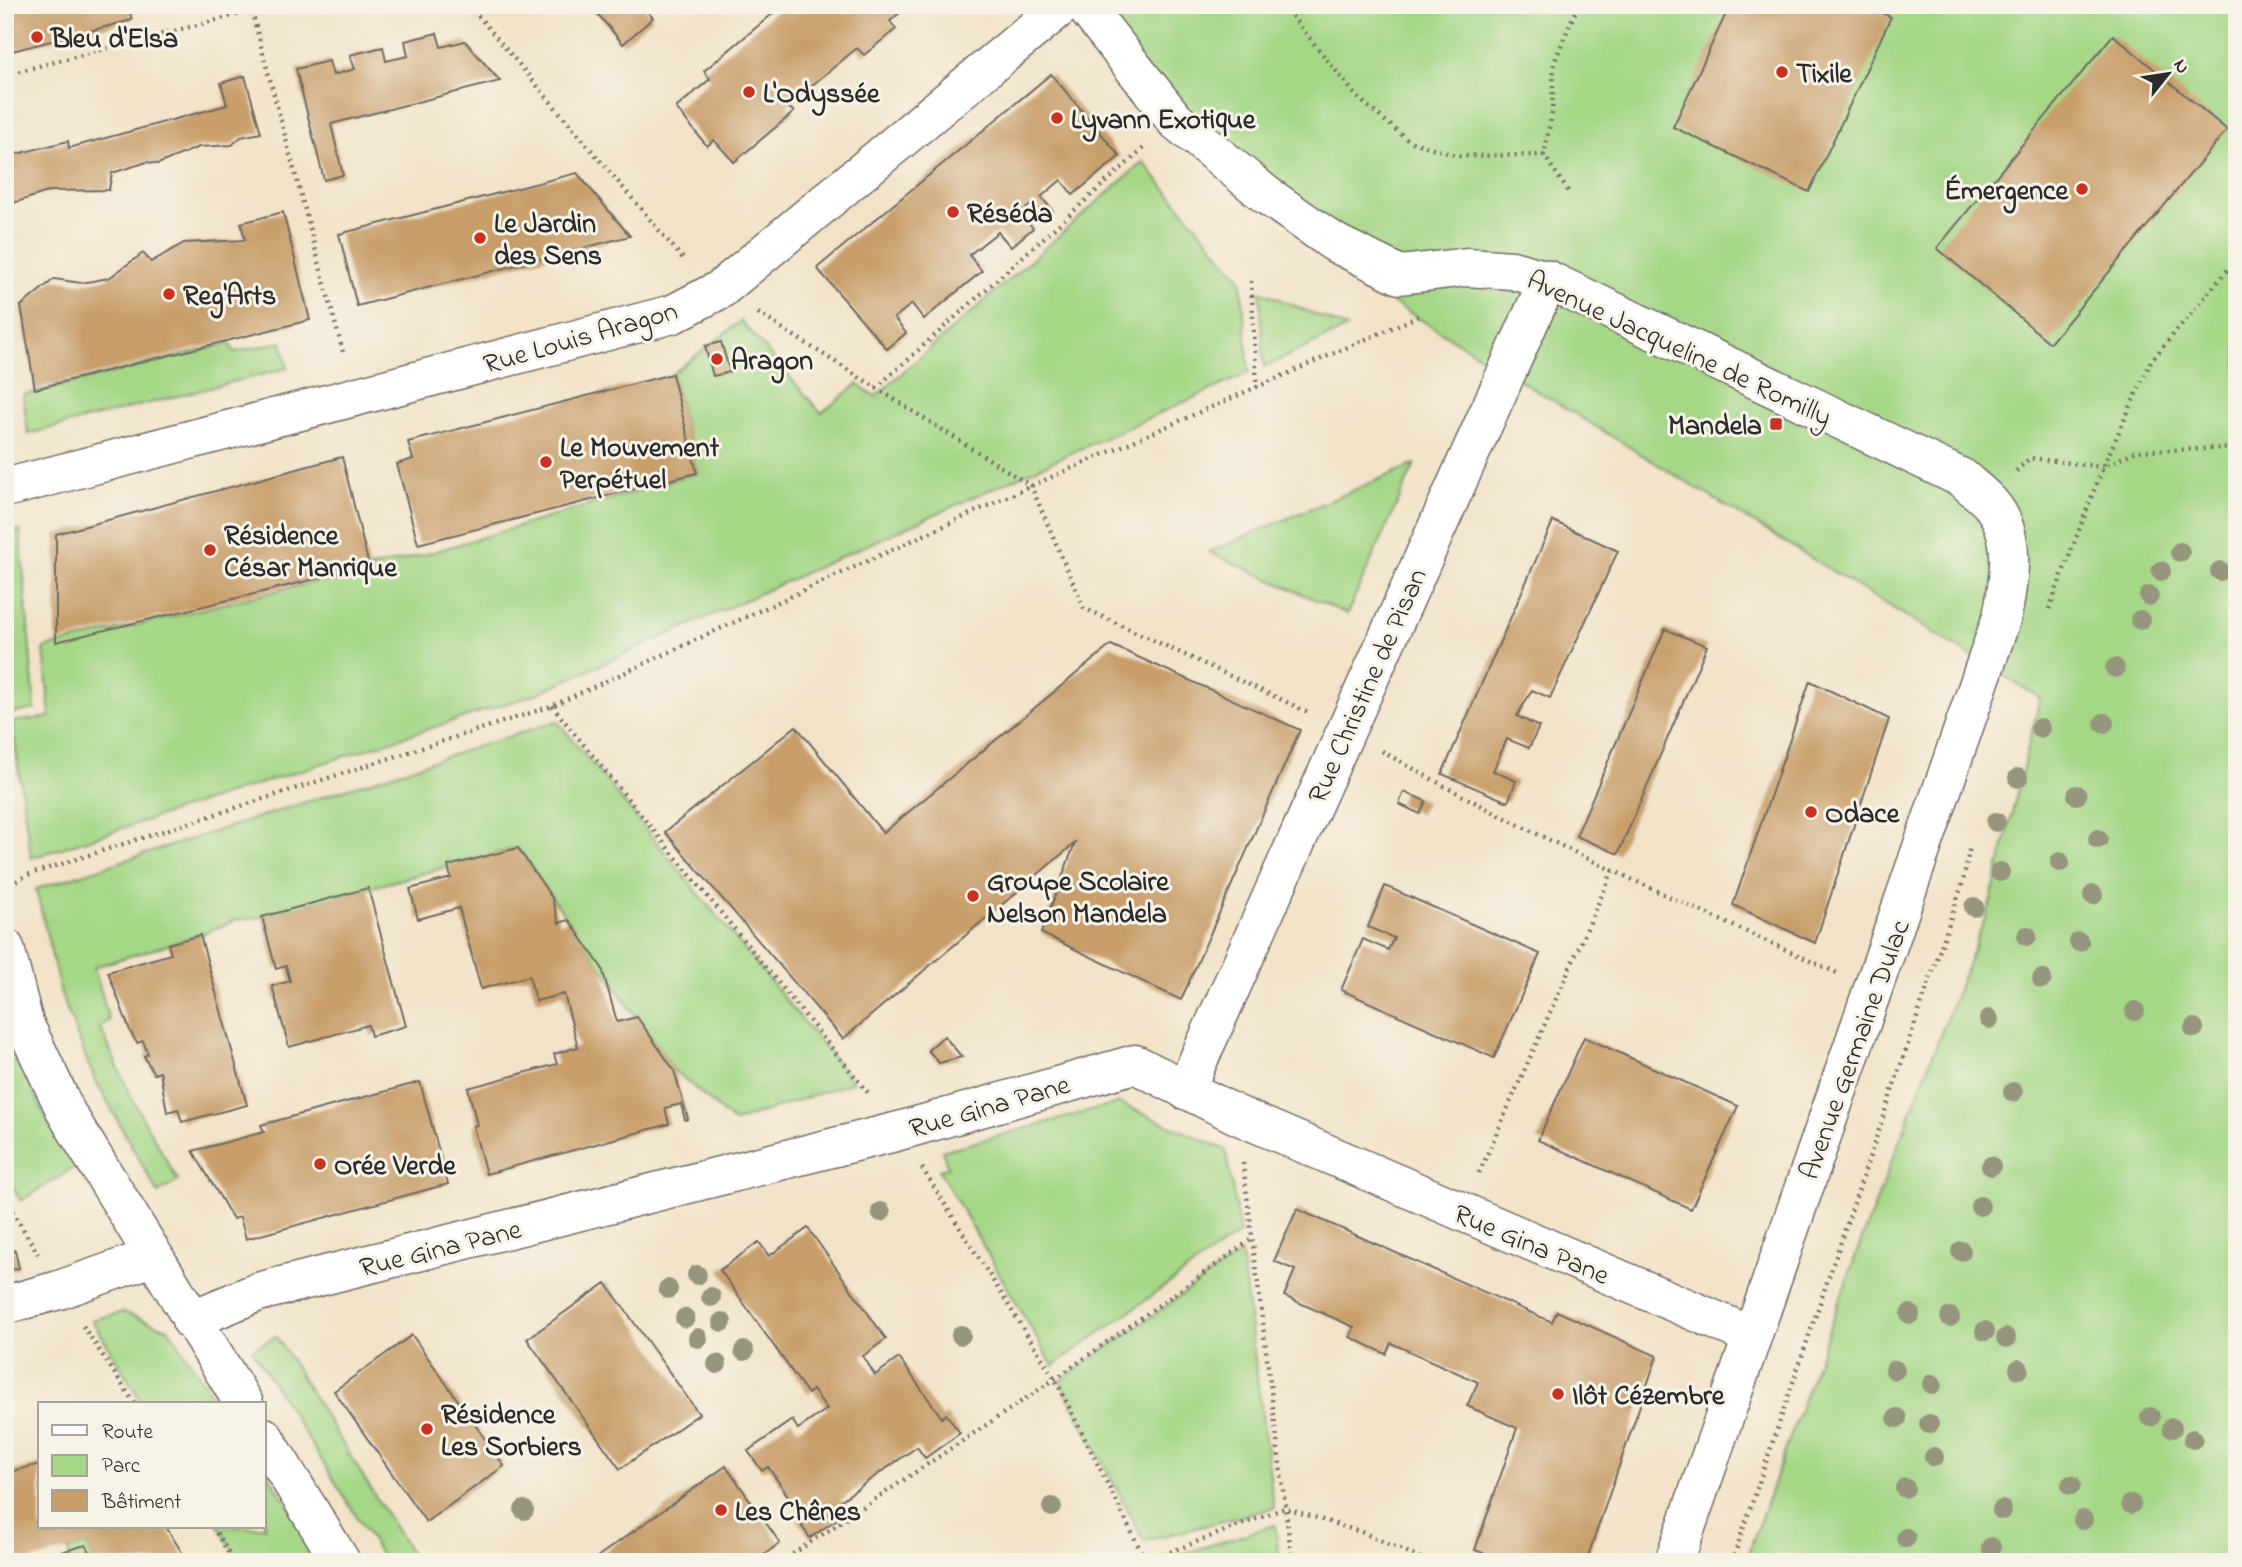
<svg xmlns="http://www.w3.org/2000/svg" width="2242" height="1567" viewBox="0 0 2242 1567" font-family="'Indie Flower',sans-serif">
	<rect width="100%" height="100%" fill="#f7f3e8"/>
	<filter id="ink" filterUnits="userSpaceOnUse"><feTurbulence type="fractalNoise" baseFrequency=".0143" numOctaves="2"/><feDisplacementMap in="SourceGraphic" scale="14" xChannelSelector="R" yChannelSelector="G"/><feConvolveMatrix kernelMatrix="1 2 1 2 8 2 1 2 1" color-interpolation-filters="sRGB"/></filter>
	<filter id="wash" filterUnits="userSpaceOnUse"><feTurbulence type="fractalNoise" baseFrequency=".00686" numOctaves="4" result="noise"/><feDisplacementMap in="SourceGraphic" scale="28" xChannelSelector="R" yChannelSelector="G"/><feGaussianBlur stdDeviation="1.57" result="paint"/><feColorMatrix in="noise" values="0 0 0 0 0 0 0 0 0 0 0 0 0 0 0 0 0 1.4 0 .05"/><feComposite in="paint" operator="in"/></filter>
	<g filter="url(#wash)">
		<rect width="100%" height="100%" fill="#f2e3c8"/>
		<!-- green -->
		<g fill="#a5d787" stroke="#688159" stroke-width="2">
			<polygon points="1068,5 2237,5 2237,1562 1745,1562 1860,1244 1989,908 2040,698 1356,280"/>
			<polygon points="1143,162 1241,279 1249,373 536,694 31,858 12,722 50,717 44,648 423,555 697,473 672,374 741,321 821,413 858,384 875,397"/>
			<polygon points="1260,291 1347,328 1264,367"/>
			<polygon points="282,342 288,368 28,434 23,395 230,343 234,352"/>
			<polygon points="1415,464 1347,614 1209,552"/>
			<polygon points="20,530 35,709 8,714 5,533"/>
			<polygon points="557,721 853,1082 734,1122 674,1070 517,848 262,917 236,920 200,935 94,967 109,1020 100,1027 131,1097 178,1181 158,1193 94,1078 61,994 36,889"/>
			<polygon points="5,1019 37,1101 75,1167 21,1201 5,1174"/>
			<polygon points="1119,1103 1226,1150 1240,1233 1053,1366 939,1170 948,1167 942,1151"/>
			<polygon points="1241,1253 1274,1508 1144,1541 1060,1381"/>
			<polygon points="123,1312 169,1329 216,1402 223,1401 225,1404 143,1404 92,1320"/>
			<polygon points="276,1336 416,1562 385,1562 252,1349"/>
			<polygon points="264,1467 323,1562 240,1562 219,1527 264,1527"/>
			<polygon points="1275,1525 1280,1562 1157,1562"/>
			<polygon points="86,1545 96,1562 71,1562 68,1550"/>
		</g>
		<g id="blocks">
			<!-- building -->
			<g fill="#c89e6b">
				<polygon points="5,5 155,5 155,6 130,13 132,20 5,53"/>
				<polygon points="590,5 642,5 653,18 623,44"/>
				<polygon points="783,5 909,5 890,21 896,29 864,55 857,48 787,106 794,112 734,162 714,140 707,146 676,108 710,79 704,71"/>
				<polygon points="1730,5 1865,5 1891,17 1809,192 1673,127"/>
				<polygon points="437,33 441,47 465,41 500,81 331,124 343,175 324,180 296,69 329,61 333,75 355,69 350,55 383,47 386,61 408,56 405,41"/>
				<polygon points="2113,35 2227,130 2050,343 1937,248"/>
				<polygon points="1051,74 1120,156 1073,195 1061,180 1041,197 1053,211 1046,217 1033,203 1021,213 1033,228 1011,247 998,232 969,255 982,271 924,319 912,304 894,318 906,333 887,349 817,268"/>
				<polygon points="245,76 261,133 241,137 232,145 199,147 158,164 147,162 112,173 109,190 51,191 7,205 5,157 68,141 69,148 227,105 221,83"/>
				<polygon points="577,173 630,236 357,306 339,234"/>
				<polygon points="283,212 310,320 35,389 21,306 54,279 81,283 109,278 143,253 151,262 184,243 245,240 241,223"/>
				<polygon points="721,342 730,372 713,376 705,346"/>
				<polygon points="672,374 697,473 418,544 397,464 413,459 408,442"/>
				<polygon points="342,457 369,566 56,642 56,534"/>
				<polygon points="1553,521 1618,551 1550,698 1532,690 1517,716 1539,727 1529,748 1507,739 1493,771 1516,781 1508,802 1442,774"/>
				<polygon points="1665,629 1707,646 1618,854 1576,836"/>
				<polygon points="1111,645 1300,730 1181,1000 1041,933 1075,843 843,1039 665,832 796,726 883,833"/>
				<polygon points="1810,681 1889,719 1815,943 1733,905"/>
				<polygon points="1404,792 1426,801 1420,814 1399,804"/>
				<polygon points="518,848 552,898 559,923 569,920 602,968 617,1022 637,1017 674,1070 688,1119 685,1120 681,1104 665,1108 669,1124 486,1174 473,1126 477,1125 468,1088 557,1064 554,1054 578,1047 564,994 536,1001 529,976 481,989 459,908 418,919 410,889 451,878 448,866"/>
				<polygon points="1385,886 1540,954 1494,1058 1341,990 1363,939 1388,950 1394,938 1368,927"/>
				<polygon points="368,888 406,1026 371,1036 368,1025 289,1047 272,986 290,981 286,966 276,969 262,917"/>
				<polygon points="200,935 247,1105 182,1122 178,1109 167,1112 160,1072 154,1074 144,1056 148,1054 143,1041 137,1043 131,1033 108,972 171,954 168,944"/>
				<polygon points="944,1036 962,1057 939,1063 928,1050"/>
				<polygon points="1584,1037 1738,1106 1691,1209 1538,1140"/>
				<polygon points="420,1082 448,1184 246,1239 240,1217 233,1219 193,1151 264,1132 261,1125"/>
				<polygon points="1297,1209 1552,1322 1557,1311 1657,1356 1586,1562 1507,1562 1475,1550 1517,1428 1467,1406 1478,1382 1391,1343 1386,1354 1350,1337 1354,1327 1284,1296 1295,1270 1274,1261"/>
				<polygon points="808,1228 886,1339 863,1356 875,1375 899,1358 942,1418 946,1414 960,1433 925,1458 917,1447 840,1501 848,1511 810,1538 797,1519 802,1516 768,1467 762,1471 748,1451 792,1420 798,1429 827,1409 813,1390 808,1394 720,1270 759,1242 769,1256"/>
				<polygon points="15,1250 19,1268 5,1272 5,1253"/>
				<polygon points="606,1283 699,1414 620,1469 527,1339"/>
				<polygon points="412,1335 504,1466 426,1522 334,1391"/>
				<polygon points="40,1464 40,1527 166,1527 188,1562 96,1562 86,1545 25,1562 5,1562 5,1473"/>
				<polygon points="726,1466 780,1543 754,1562 590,1562"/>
			</g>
		</g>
	</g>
	<g filter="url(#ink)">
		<use href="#blocks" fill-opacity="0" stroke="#716b62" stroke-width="2"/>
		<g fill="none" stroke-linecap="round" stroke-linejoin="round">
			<!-- minor casing -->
			<g stroke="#716b62" stroke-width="41">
				<g id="minor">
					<path d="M1084 5 1175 120 1265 194 1335 243 1400 275 1467 267 1512 270 1548 280 1962 478C1971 486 1982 494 1990 503 2018 534 2009 580 2002 617L1674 1562"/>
					<polyline points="5,488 673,314 721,289 1063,5"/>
					<polyline points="5,948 24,1023 67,1114 244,1404"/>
					<polyline points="1185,1090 1548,280"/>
					<polyline points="5,1305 59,1290 152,1257"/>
					<polyline points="191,1320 258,1292 899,1131 1135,1064 1237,1115 1752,1336"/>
					<polyline points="264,1437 341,1562"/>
				</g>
			</g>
			<!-- path -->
			<g stroke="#716b62" stroke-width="4.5" stroke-dasharray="2 5" stroke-linecap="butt">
				<polyline points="250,5 344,356"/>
				<polyline points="469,5 685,261"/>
				<polyline points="1283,5 1357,97 1409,141 1459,156 1544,155"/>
				<polyline points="5,75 274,5"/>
				<polyline points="1568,191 1544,155 1552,113 1554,63 1578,5"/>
				<polyline points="1251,281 1257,387"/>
				<polyline points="758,313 1031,486 1084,608 1310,713"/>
				<polyline points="876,388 1144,148"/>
				<polyline points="2016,471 2030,458 2103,467 2136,451 2237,448"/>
				<polyline points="2049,609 2103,467 2151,361 2237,259"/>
				<polyline points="552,706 870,1095"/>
				<path d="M1382 751C1528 836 1684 903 1837 973"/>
				<polyline points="10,885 27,875 552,706 1031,486 1419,316"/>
				<polyline points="1243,1163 1292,1562"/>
				<polyline points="922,1168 1055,1379 1146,1561"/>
				<polyline points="1479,1173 1613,870"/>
				<polyline points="5,1199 38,1254"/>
				<polyline points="83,1326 135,1404"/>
				<polyline points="213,1527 234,1562"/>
				<polyline points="781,1562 1055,1379 1252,1239"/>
				<polyline points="1144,1562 1285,1508 1361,1532 1430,1562"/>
				<polyline points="1732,1562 1963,882 1970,846"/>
			</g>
			<!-- minor -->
			<use href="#minor" stroke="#fff" stroke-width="38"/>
		</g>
		<!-- trees -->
		<g fill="#96957e">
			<circle cx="2180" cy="552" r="10"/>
			<circle cx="2161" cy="571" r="10"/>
			<circle cx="2220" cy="571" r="10"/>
			<circle cx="2149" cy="596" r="10"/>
			<circle cx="2140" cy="620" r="10"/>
			<circle cx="2115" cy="668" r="10"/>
			<circle cx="2104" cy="723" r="10"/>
			<circle cx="2040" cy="728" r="10"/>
			<circle cx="2018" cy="778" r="10"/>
			<circle cx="2077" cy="795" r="10"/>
			<circle cx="1996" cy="822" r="10"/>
			<circle cx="2098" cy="839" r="10"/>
			<circle cx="2060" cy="862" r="10"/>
			<circle cx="2000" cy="872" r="10"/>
			<circle cx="2093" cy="895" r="10"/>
			<circle cx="1974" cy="907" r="10"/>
			<circle cx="2027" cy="936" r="10"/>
			<circle cx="2079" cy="942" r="10"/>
			<circle cx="2042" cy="979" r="10"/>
			<circle cx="2135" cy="1011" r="10"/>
			<circle cx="1989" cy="1019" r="10"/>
			<circle cx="2194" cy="1028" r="10"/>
			<circle cx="2013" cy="1092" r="10"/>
			<circle cx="1991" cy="1166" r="10"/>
			<circle cx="1980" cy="1206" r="10"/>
			<circle cx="881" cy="1212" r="10"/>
			<circle cx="1961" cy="1251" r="10"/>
			<circle cx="697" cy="1275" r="10"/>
			<circle cx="668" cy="1289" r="10"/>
			<circle cx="711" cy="1297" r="10"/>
			<circle cx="1910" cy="1314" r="10"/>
			<circle cx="1950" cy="1317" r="10"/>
			<circle cx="685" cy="1318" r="10"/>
			<circle cx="722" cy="1322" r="10"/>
			<circle cx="1985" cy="1331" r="10"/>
			<circle cx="961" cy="1335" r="10"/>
			<circle cx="698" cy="1338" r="10"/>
			<circle cx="2006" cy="1338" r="10"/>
			<circle cx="744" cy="1351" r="10"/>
			<circle cx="717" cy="1364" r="10"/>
			<circle cx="2019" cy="1369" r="10"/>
			<circle cx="1895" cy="1370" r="10"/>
			<circle cx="1932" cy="1384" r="10"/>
			<circle cx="2150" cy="1417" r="10"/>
			<circle cx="1897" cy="1418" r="10"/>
			<circle cx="1929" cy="1424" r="10"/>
			<circle cx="2172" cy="1428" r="10"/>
			<circle cx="2193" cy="1439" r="10"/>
			<circle cx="1934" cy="1457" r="10"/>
			<circle cx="2071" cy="1485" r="10"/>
			<circle cx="1905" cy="1488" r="10"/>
			<circle cx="2131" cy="1504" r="10"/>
			<circle cx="1052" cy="1507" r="10"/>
			<circle cx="524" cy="1510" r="10"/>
			<circle cx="2002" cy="1510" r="10"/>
			<circle cx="2083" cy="1520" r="10"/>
			<circle cx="1906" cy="1538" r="10"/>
			<circle cx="1991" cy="1547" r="10"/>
		</g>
	</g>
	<!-- markers -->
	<g fill="#c8321e" stroke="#f7f3e8" stroke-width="2.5">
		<circle cx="37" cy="37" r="7"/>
		<circle cx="1782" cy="72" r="7"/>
		<circle cx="749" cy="92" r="7"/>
		<circle cx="1057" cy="118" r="7"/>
		<circle cx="2082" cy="189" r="7"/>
		<circle cx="953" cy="212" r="7"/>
		<circle cx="480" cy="238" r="7"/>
		<circle cx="169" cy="294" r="7"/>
		<circle cx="717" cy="359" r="7"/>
		<rect x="1769" y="417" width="14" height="14" rx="3.5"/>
		<circle cx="546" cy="462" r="7"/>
		<circle cx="210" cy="550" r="7"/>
		<circle cx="1811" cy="812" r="7"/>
		<circle cx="973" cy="896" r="7"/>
		<circle cx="320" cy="1164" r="7"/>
		<circle cx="1558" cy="1394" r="7"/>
		<circle cx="427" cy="1429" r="7"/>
		<circle cx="721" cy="1510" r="7"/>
	</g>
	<g text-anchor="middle" stroke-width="6" stroke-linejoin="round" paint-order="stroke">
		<!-- poi labels -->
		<g font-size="28" font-weight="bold" fill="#2b2b2b" stroke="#f7f3e8" text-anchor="start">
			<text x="51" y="47">Bleu d'Elsa</text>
			<text x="1796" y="82">Tixile</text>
			<text x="763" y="102">L'Odyssée</text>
			<text x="1071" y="128">Lyvann Exotique</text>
			<text x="2068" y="199" text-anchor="end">Émergence</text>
			<text x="967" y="222">Réséda</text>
			<text x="494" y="232">Le Jardin<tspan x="494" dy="32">des Sens</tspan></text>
			<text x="183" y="304">Reg'Arts</text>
			<text x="731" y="369">Aragon</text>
			<text x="1762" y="434" text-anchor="end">Mandela</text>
			<text x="560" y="456">Le Mouvement<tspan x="560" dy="32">Perpétuel</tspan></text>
			<text x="224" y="544">Résidence<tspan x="224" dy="32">César Manrique</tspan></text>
			<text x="1825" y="822">Odace</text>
			<text x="987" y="890">Groupe Scolaire<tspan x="987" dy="32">Nelson Mandela</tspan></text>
			<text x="334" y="1174">Orée Verde</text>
			<text x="1572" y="1404">Ilôt Cézembre</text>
			<text x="441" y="1423">Résidence<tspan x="441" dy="32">Les Sorbiers</tspan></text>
			<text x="735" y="1520">Les Chênes</text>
		</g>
		<!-- street labels -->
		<g font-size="28" fill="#2b2b2b" stroke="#f7f3e8">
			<text transform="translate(580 336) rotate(-16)" y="10">Rue Louis Aragon</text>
			<text transform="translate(1680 347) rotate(25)" y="10">Avenue Jacqueline de Romilly</text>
			<text transform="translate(1366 685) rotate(-66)" y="10">Rue Christine de Pisan</text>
			<text transform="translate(1853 1049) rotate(-70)" y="10">Avenue Germaine Dulac</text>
			<text transform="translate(989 1105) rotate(-16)" y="10">Rue Gina Pane</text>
			<text transform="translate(1532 1243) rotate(23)" y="10">Rue Gina Pane</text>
			<text transform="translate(440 1247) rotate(-14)" y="10">Rue Gina Pane</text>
		</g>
	</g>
	<!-- margin -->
	<rect width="2242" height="1567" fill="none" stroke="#f7f3e8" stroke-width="28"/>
	<!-- legend -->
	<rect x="38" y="1402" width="228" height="126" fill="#f7f3e8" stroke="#a5a39c" stroke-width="2"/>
	<rect x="52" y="1425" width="35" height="10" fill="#ffffff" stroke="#a5a39c" stroke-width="2"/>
	<text x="102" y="1438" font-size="21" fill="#2b2b2b">Route</text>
	<rect x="52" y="1455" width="35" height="21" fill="#a5d787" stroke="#a5a39c" stroke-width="2"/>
	<text x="102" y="1472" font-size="21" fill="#2b2b2b">Parc</text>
	<rect x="52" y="1490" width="35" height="21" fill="#c89e6b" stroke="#a5a39c" stroke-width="2"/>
	<text x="102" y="1508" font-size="21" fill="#2b2b2b">Bâtiment</text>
	<!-- north arrow -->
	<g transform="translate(2168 74) rotate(60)" stroke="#f7f3e8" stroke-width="5" paint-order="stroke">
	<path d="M0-5L12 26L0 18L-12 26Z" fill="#2b2b2b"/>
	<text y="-10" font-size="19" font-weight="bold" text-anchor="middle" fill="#2b2b2b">N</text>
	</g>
</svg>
